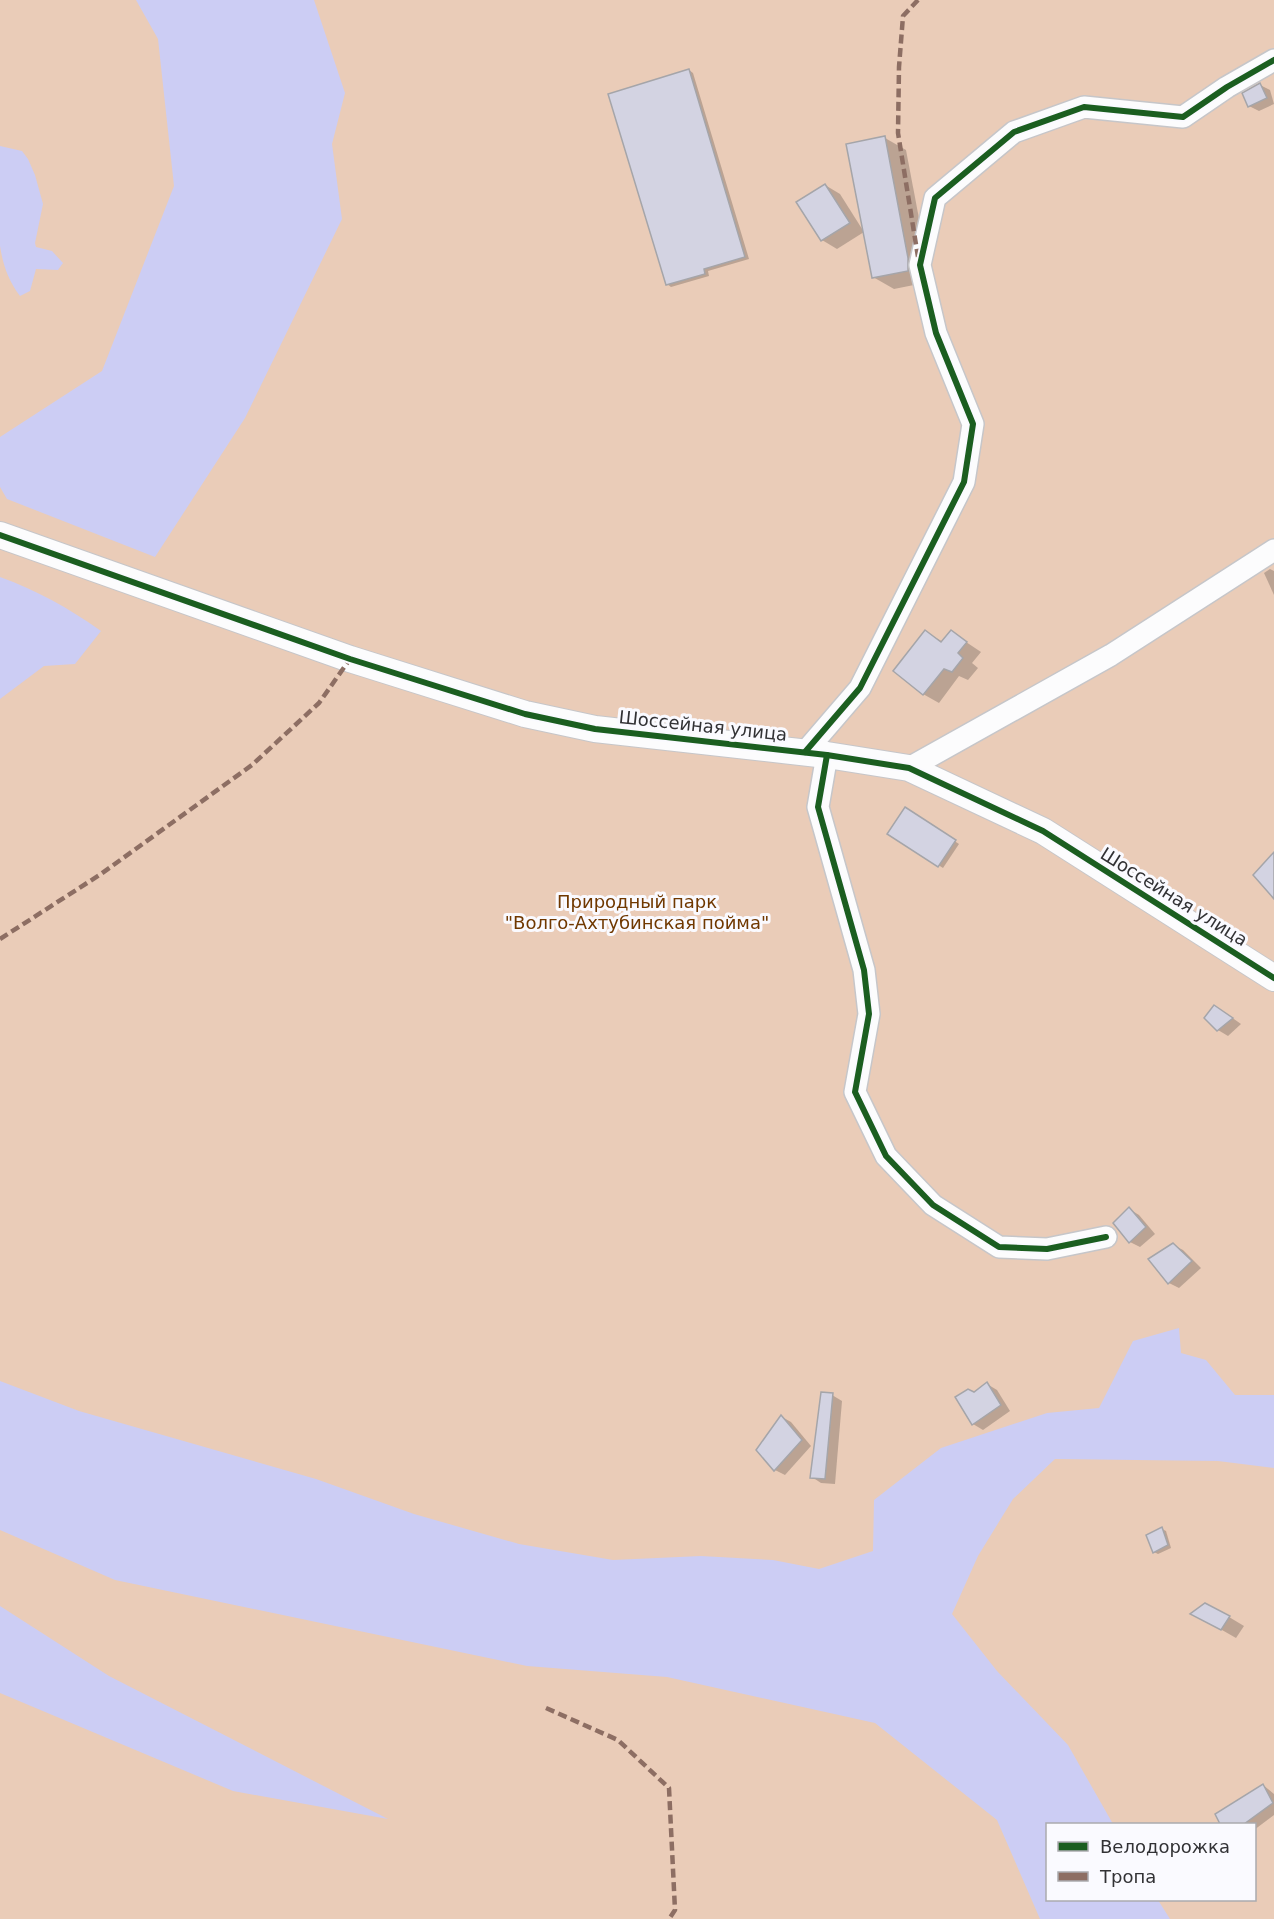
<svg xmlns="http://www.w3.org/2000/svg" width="1274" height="1919" viewBox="0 0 1274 1919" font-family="'DejaVu Sans',sans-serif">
	<rect width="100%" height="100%" fill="#eeeef2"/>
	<!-- green -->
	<path fill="#eaccb8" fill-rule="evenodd" d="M0 0H1274V1919H0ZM1048 1824H1254V1900H1048Z"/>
	<!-- water -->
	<g fill="#cccdf4">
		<polygon points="136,0 314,0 345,93 332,144 342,219 245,418 155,557 7,499 0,487 0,437 102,371 174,186 158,39"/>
		<path d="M0 146 22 151 28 159 35 175 43 204 35 243 36 247 52 251 63 263 58 270 36 269 30 291 20 296C8 280 3 265 0 246Z"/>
		<path d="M0 577C38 591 67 607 101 631L75 664 44 666 0 699Z"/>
		<polygon points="1179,1328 1181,1353 1206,1360 1235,1395 1274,1395 1274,1468 1218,1461 1055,1459 1013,1499 978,1556 952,1614 997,1671 1068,1745 1113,1824 1048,1824 1048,1900 1158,1900 1170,1919 1040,1919 997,1820 875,1723 667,1677 527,1666 115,1580 0,1530 0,1381 79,1411 316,1479 414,1514 519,1544 613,1560 701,1556 773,1560 819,1569 873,1551 874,1500 941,1448 1047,1413 1099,1408 1133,1341"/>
		<polygon points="0,1606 109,1676 388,1819 233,1791 0,1693"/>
	</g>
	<!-- shadow -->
	<g fill="#0003">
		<polygon points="689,70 693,73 749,259 708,271 709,276 671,287 667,284"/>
		<polygon points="1260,85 1270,90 1274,104 1259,111 1249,106"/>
		<polygon points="885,138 906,150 929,271 929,282 894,289 873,277"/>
		<polygon points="825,185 840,194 864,232 837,249 822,240"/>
		<polygon points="1270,569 1274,571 1274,595 1264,573"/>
		<polygon points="926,632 943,642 951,632 981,652 972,663 978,668 968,680 959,676 939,703 923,694"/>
		<polygon points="905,809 959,844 943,868 889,834"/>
		<polygon points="1224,1012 1241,1024 1228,1036 1218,1030 1206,1018"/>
		<polygon points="1129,1209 1139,1215 1155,1234 1140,1247 1130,1242"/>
		<polygon points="1173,1245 1183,1250 1201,1268 1179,1288 1169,1283"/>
		<polygon points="987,1384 997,1390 1010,1411 983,1430 973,1424 974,1394"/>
		<polygon points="832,1395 842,1401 835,1484 821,1483 812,1477"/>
		<polygon points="782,1417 791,1422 811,1446 785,1475 775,1470 758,1450"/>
		<polygon points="1162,1529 1166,1531 1171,1548 1158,1554 1154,1552"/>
		<polygon points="1229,1617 1244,1626 1236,1638 1208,1622"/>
		<polygon points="1263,1785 1274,1794 1274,1815 1254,1830 1254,1824 1222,1824 1217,1815"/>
	</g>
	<!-- building -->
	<g fill="#d3d3e2" stroke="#a5a5a9" stroke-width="1.5">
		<polygon points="689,69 745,257 704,269 705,274 666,285 608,94"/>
		<polygon points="1260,83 1267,98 1248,107 1242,93"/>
		<polygon points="885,136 908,258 908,271 872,278 846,144"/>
		<polygon points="825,184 850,223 821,241 796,202"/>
		<polygon points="925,630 941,642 951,630 967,642 958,653 963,658 952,672 944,669 923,695 893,671"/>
		<polygon points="905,807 956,840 938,867 887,834"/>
		<polygon points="1274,852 1274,899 1253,875"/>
		<polygon points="1214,1005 1233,1018 1217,1031 1204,1018"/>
		<polygon points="1129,1207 1146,1227 1129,1243 1113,1223"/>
		<polygon points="1173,1243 1192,1261 1168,1284 1148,1259"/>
		<polygon points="987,1382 1001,1405 972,1425 955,1397 968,1389 974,1392"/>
		<polygon points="821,1392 833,1393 825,1479 810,1478"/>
		<polygon points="781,1415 802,1440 774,1471 756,1450"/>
		<polygon points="1162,1527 1168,1545 1153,1553 1146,1535"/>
		<polygon points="1205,1603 1230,1616 1221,1630 1190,1614"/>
		<polygon points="1263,1784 1273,1803 1244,1824 1220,1824 1215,1814"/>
	</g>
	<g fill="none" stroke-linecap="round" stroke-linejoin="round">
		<!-- minor casing -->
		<g stroke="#c6c6c9" stroke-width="24">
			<g id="minor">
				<polyline points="805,752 860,688 964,482 973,424 936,333 920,265 935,198 1014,132 1084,107 1183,117 1227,87 1274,60"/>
				<polyline points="827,755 818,807 864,970 869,1014 855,1092 886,1156 933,1205 999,1247 1047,1249 1106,1237"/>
				<polyline points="909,768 1111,655 1274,550"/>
			</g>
		</g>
		<!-- tertiary casing -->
		<g stroke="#c6c6c9" stroke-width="28">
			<polyline id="tertiary" points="0,535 350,659 525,714 595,729 827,755 909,768 1043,831 1274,978"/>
		</g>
		<!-- minor -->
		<use href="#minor" stroke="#fcfcfd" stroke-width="21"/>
		<!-- tertiary -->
		<use href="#tertiary" stroke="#fcfcfd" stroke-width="26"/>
		<!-- quiet -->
		<g stroke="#8d6e63" stroke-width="4.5" stroke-dasharray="9 4.5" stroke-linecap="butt">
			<polyline points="918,0 903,16 899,67 898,133 918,257"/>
			<polyline points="0,939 101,874 252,765 319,703 350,659"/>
			<polyline points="546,1708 618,1740 669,1788 675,1910 669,1919"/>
		</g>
		<!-- cycleway casing -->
		<g stroke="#fafaff" stroke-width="10">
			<g id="cycleway">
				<polyline points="0,535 350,659 525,714 595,729 827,755 909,768 1043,831 1274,978"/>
				<polyline points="805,752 860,688 964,482 973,424 936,333 920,265 935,198 1014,132 1084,107 1183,117 1227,87 1274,60"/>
				<polyline points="827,755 818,807 864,970 869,1014 855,1092 886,1156 933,1205 999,1247 1047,1249 1106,1237"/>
			</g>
		</g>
		<!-- cycleway -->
		<use href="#cycleway" stroke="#1b5e20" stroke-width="6"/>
	</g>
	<g text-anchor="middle" stroke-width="6" stroke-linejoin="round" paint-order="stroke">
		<!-- street labels -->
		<g font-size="18" fill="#323235" stroke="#fafaff">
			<text transform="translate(703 726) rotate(6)" y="6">Шоссейная улица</text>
			<text transform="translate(1174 897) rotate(32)" y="6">Шоссейная улица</text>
		</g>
		<!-- park labels -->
		<g font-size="18" fill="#703800" stroke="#fafaff">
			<text x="637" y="908">Природный парк<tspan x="637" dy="21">"Волго-Ахтубинская пойма"</tspan></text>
		</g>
	</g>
	<!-- legend -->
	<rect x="1046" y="1823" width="210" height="78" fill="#fafaff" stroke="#aaaaae" stroke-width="1.5"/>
	<rect x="1058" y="1842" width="30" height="9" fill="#1b5e20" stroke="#aaaaae" stroke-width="1.5"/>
	<text x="1100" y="1853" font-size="18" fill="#323235">Велодорожка</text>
	<rect x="1058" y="1872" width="30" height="9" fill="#8d6e63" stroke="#aaaaae" stroke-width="1.5"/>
	<text x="1100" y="1883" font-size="18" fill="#323235">Тропа</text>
</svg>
